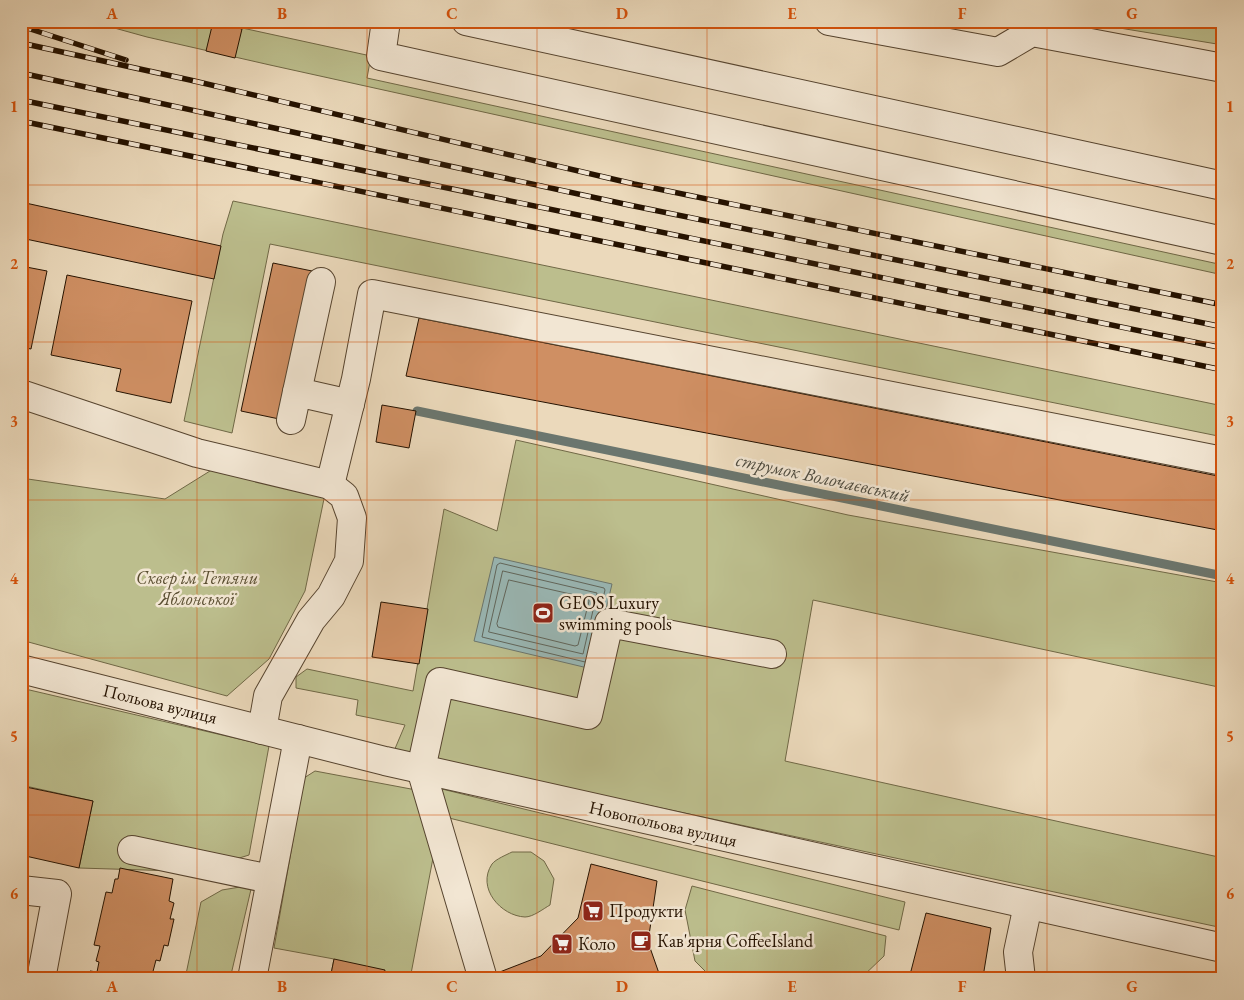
<svg xmlns="http://www.w3.org/2000/svg" width="1244" height="1000" viewBox="0 0 1244 1000" font-family="'EB Garamond',serif">
	<rect width="100%" height="100%" fill="#ebd9bb"/>
	<filter id="stains"><feTurbulence type="fractalNoise" baseFrequency=".004" numOctaves="4"/><feColorMatrix values="0 0 0 0 .2 0 0 0 0 .09 0 0 0 0 .02 0 0 0 .5 -.17"/></filter>
	<radialGradient id="worn" r=".72"><stop offset=".6" stop-color="#630" stop-opacity="0"/><stop offset="1" stop-color="#630" stop-opacity=".3"/></radialGradient>
	<!-- green -->
	<g fill="#bcbe8d" stroke="#706846">
		<polygon points="89,21 210,21 371,56 367,78 1223,265 1223,275 270,65 147,37"/>
		<polygon points="1077,21 1223,21 1223,45"/>
		<polygon points="233,201 1223,406 1223,437 270,244 232,433 184,421 223,234"/>
		<polygon points="516,440 848,515 1223,583 1223,688 813,600 785,761 1223,858 1223,928 394,751 405,725 356,715 358,700 296,688 296,677 307,669 413,691 444,509 497,531"/>
		<polygon points="218,466 325,494 305,591 269,659 227,696 21,640 21,478 165,499"/>
		<polygon points="21,688 269,746 249,855 220,864 210,872 79,868 93,801 21,785"/>
		<polygon points="315,771 427,792 426,785 446,790 905,902 899,930 441,816 410,979 330,979 334,959 274,948 304,778"/>
		<path d="M512 852H531L544 861 554 879 550 905C543 909 533 917 525 917 501 916 476 888 492 864 496 859 506 855 512 852Z"/>
		<polygon points="252,885 230,979 185,979 201,902 222,890"/>
		<polygon points="692,886 886,936 884,956 860,979 713,979 695,961 685,910"/>
	</g>
	<!-- water -->
	<polygon fill="#9ab9b7" stroke="#6b766e" points="494,557 612,584 592,669 474,641"/>
	<g fill="none" stroke-linecap="round" stroke-linejoin="round">
		<!-- shore -->
		<g stroke="#60665c" stroke-width="1">
			<polygon points="503,571 597,593 583,654 489,632"/>
			<polygon points="509,580 588,598 589,601 578,645 575,646 498,627 497,624"/>
			<polyline points="585,662 482,637 497,565 500,563 604,588 605,590 600,611"/>
		</g>
		<!-- stream -->
		<polyline stroke="#6b766e" stroke-width="9" points="417,411 1223,576"/>
	</g>
	<!-- building -->
	<g fill="#cf8f63" stroke="#251200">
		<polygon points="213,22 242,29 235,58 206,51"/>
		<polygon points="21,202 221,246 214,279 21,238"/>
		<polygon points="273,263 317,272 284,420 241,411"/>
		<polygon points="21,266 47,271 31,349 21,347"/>
		<polygon points="67,275 192,301 171,403 116,391 121,369 51,355"/>
		<polygon points="419,318 1223,477 1223,531 406,376"/>
		<polygon points="382,405 416,411 409,448 376,442"/>
		<polygon points="381,602 428,609 419,664 372,657"/>
		<polygon points="21,786 93,801 79,868 21,855"/>
		<polygon points="591,864 657,881 648,942 661,979 493,979 492,975 541,956 578,918"/>
		<polygon points="120,868 173,879 169,901 174,903 170,919 174,919 168,946 164,945 160,961 156,960 151,979 88,979 90,971 97,972 99,962 96,961 100,946 94,945 106,892 112,893 115,879 118,879"/>
		<polygon points="926,913 991,928 984,971 987,979 901,979 911,971"/>
		<polygon points="334,959 385,970 383,979 330,979"/>
	</g>
	<g fill="none" stroke-linecap="round" stroke-linejoin="round">
		<!-- minor casing -->
		<g stroke="#56442f" stroke-width="30">
			<g id="minor">
				<polyline points="386,21 381,56 1223,241"/>
				<polyline points="466,21 1223,186"/>
				<polyline points="829,21 998,52 1032,32 1223,68"/>
				<polyline points="297,392 321,282"/>
				<polyline points="21,394 197,453 330,485 344,496 352,518 349,561 331,596 311,620 268,696 262,730"/>
				<polyline points="291,420 297,392 350,404"/>
				<polyline points="330,485 356,379 372,294 1223,461"/>
				<polyline points="21,669 385,761 1223,948"/>
				<polyline points="132,850 270,879"/>
				<polyline points="21,890 57,894 41,979"/>
				<polyline points="252,979 298,739"/>
				<polyline points="483,979 421,769 440,682 588,715 609,623 772,654"/>
				<polyline points="1021,979 1018,952 1028,905"/>
			</g>
		</g>
		<!-- minor -->
		<use href="#minor" stroke="#f2e6d3" stroke-width="28"/>
		<!-- rail casing -->
		<g stroke="#251200" stroke-width="5.5">
			<g id="rail">
				<polyline points="21,26 126,60"/>
				<polyline points="21,43 190,80 634,184 1223,305"/>
				<polyline points="21,73 629,205 1223,327"/>
				<polyline points="21,100 1223,348"/>
				<polyline points="21,121 1223,370"/>
			</g>
		</g>
		<!-- rail -->
		<use href="#rail" stroke="#f2e6d3" stroke-width="4" stroke-dasharray="11" stroke-linecap="butt"/>
	</g>
	<!-- grid -->
	<path fill="none" stroke="#d4520b" stroke-width="1" stroke-opacity="0.55" d="M197 21V979M367 21V979M537 21V979M707 21V979M877 21V979M1047 21V979M21 185H1223M21 342H1223M21 500H1223M21 658H1223M21 815H1223"/>
	<!-- icons -->
	<defs>
		<g id="stadium-square" transform="scale(1.125)"><rect x="-9" y="-9" width="18" height="18" rx="4" fill="#8f2418" stroke="#f2e6d3"/><path d="M0-5a6.5 5 0 1 0 0 10a6.5 5 0 1 0 0-10ZM-3.5-1.8h7v3.6h-7Z" fill="#fff"/></g>
		<g id="supermarket-square" transform="scale(1.125)"><rect x="-9" y="-9" width="18" height="18" rx="4" fill="#8f2418" stroke="#f2e6d3"/><path d="M-6-5.5h2.5l.6 2H6L4.5 2H-2.5L-4.4-4H-6ZM-1.5 3.2a1.3 1.3 0 1 0 .1 0ZM3 3.2a1.3 1.3 0 1 0 .1 0Z" fill="#fff"/></g>
		<g id="cafe-square" transform="scale(1.125)"><rect x="-9" y="-9" width="18" height="18" rx="4" fill="#8f2418" stroke="#f2e6d3"/><path d="M-5.5-4.5H6V0H3Q3 3.5 0 3.5H-2.5Q-5.5 3.5-5.5 0ZM3-3.2v2h1.7v-2ZM-6 4.5H4V6H-6Z" fill="#fff"/></g>
	</defs>
	<g fill-rule="evenodd">
		<use href="#stadium-square" x="543" y="613"/>
		<use href="#supermarket-square" x="593" y="911"/>
		<use href="#cafe-square" x="641" y="941"/>
		<use href="#supermarket-square" x="562" y="944"/>
	</g>
	<g text-anchor="middle" stroke-width="5" stroke-linejoin="round" paint-order="stroke">
		<!-- park labels -->
		<g font-size="18" font-style="italic" fill="#5a4e31" stroke="#f2e6d3">
			<text x="197" y="584">Сквер ім Тетяни<tspan x="197" dy="21">Яблонської</tspan></text>
		</g>
		<!-- poi labels -->
		<g font-size="18" fill="#251200" stroke="#f2e6d3" text-anchor="start">
			<text x="559" y="609">GEOS Luxury<tspan x="559" dy="21">swimming pools</tspan></text>
			<text x="609" y="917">Продукти</text>
			<text x="657" y="947">Кав'ярня CoffeeIsland</text>
			<text x="578" y="950">Коло</text>
		</g>
		<!-- street labels -->
		<g font-size="18" fill="#251200" stroke="#f2e6d3">
			<text transform="translate(160 704) rotate(14)" y="6">Польова вулиця</text>
			<text transform="translate(663 824) rotate(13)" y="6">Новопольова вулиця</text>
		</g>
		<!-- water labels -->
		<g font-size="19" font-style="italic" fill="#4e4c40" stroke="#f2e6d3">
			<text transform="translate(823 477) rotate(12)" y="7">струмок Волочаєвський</text>
		</g>
	</g>
	<!-- margin -->
	<rect width="1244" height="1000" fill="none" stroke="#ebd9bb" stroke-width="55"/>
	<rect x="28" y="28" width="1188" height="944" fill="none" stroke="#d4520b" stroke-width="2"/>
	<g font-size="16" text-anchor="middle" font-weight="bold" fill="#d4520b">
		<text x="112" y="19">A</text>
		<text x="282" y="19">B</text>
		<text x="452" y="19">C</text>
		<text x="622" y="19">D</text>
		<text x="792" y="19">E</text>
		<text x="962" y="19">F</text>
		<text x="1132" y="19">G</text>
		<text x="14" y="112">1</text>
		<text x="1230" y="112">1</text>
		<text x="14" y="269">2</text>
		<text x="1230" y="269">2</text>
		<text x="14" y="427">3</text>
		<text x="1230" y="427">3</text>
		<text x="14" y="584">4</text>
		<text x="1230" y="584">4</text>
		<text x="14" y="742">5</text>
		<text x="1230" y="742">5</text>
		<text x="14" y="899">6</text>
		<text x="1230" y="899">6</text>
		<text x="112" y="992">A</text>
		<text x="282" y="992">B</text>
		<text x="452" y="992">C</text>
		<text x="622" y="992">D</text>
		<text x="792" y="992">E</text>
		<text x="962" y="992">F</text>
		<text x="1132" y="992">G</text>
	</g>
	<rect width="100%" height="100%" filter="url(#stains)"/>
	<rect width="100%" height="100%" fill="url(#worn)"/>
</svg>
